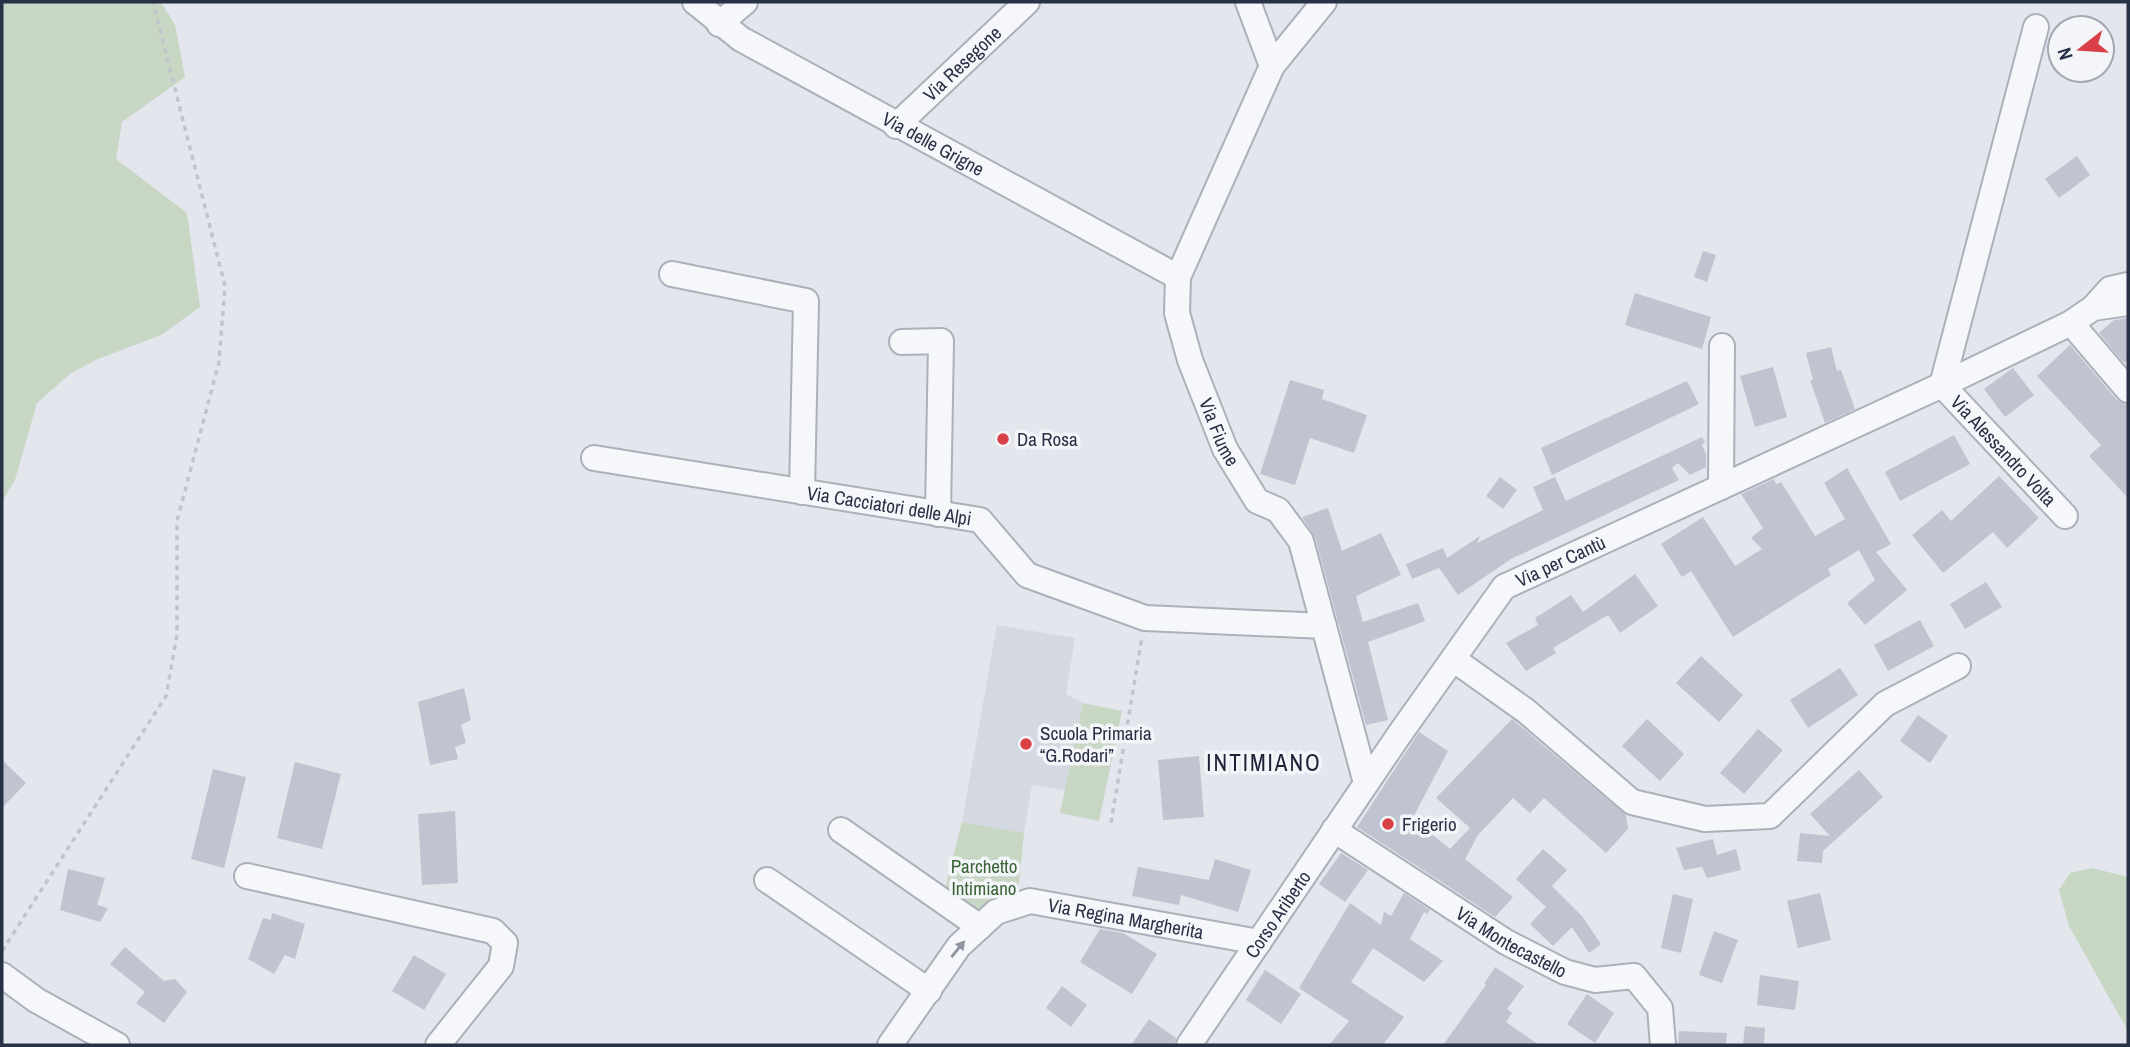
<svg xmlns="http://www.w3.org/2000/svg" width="2130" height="1047" viewBox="0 0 2130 1047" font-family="'Archivo Narrow',sans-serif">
	<rect width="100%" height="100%" fill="#e3e6ec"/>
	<!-- built -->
	<polygon fill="#d4d8e1" points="997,625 1075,638 1066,694 1083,703 1065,790 1032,785 1024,833 962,822"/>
	<!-- green -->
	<g fill="#c7d7c4">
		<polygon points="2,2 161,2 175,25 185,77 122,122 116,159 187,213 200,307 161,335 98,359 71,373 37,403 15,480 2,502"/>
		<polygon points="1083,703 1122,711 1099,821 1060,813"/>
		<polygon points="962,822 1024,833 1018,892 980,927 942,900"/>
		<polygon points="2092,868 2128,877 2128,1031 2069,926 2059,890 2070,873"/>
	</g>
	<!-- building -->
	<g fill="#c0c4d0">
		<polygon points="2077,156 2090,175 2059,198 2045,179"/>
		<polygon points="1703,251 1716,255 1707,282 1694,277"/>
		<polygon points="1635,293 1711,317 1702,349 1625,325"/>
		<polygon points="2128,318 2128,360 2124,363 2099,333 2114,320"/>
		<polygon points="2070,345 2117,400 2128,405 2128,498 2089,456 2101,445 2037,376"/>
		<polygon points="1831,347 1837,371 1841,370 1855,409 1825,423 1810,380 1813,380 1806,353"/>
		<polygon points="1773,367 1787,417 1755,427 1740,376"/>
		<polygon points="2013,368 2034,395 2005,417 1984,389"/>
		<polygon points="1290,380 1324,390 1322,399 1367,415 1354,453 1310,438 1295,485 1260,474"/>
		<polygon points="1687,381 1699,404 1552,475 1541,448"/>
		<polygon points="1954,435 1970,464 1900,501 1885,472"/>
		<polygon points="1702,437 1705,442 1702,445 1706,454 1706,467 1690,475 1678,463 1672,468 1679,480 1511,559 1458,595 1439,568 1412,579 1406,564 1443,548 1447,558 1480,536 1477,543 1543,510 1533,487 1555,477 1566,501"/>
		<polygon points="1847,468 1891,544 1876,552 1907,590 1865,625 1847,603 1875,580 1859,550 1828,569 1831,575 1733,637 1691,571 1682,577 1661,544 1703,517 1735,566 1762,549 1751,538 1763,528 1741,494 1774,479 1776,484 1781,482 1815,536 1845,519 1824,483"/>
		<polygon points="1999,476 2039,518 2007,548 1993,532 1943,573 1912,535 1942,510 1951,521"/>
		<polygon points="1500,477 1517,490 1503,509 1486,496"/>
		<polygon points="1328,508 1342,551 1381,533 1401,575 1356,596 1363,622 1418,603 1425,621 1368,642 1388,720 1366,725 1315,537 1302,517"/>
		<polygon points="1635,574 1658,606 1620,633 1608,615 1553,648 1556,653 1526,671 1506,643 1538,625 1535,618 1571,595 1583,612"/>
		<polygon points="1986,582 2002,607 1965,629 1950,604"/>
		<polygon points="1920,620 1934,646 1888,671 1874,645"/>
		<polygon points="1701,656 1743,695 1719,722 1676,683"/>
		<polygon points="1840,668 1858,695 1808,728 1790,700"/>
		<polygon points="464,688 471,720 461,725 466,743 455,747 458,759 430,765 418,702"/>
		<polygon points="1918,715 1948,736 1930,763 1900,741"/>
		<polygon points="1512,719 1626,815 1628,829 1606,853 1544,798 1530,813 1513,798 1478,835 1465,859 1513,897 1495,917 1357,827 1419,732 1448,751 1408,827 1415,821 1450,849 1470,828 1436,798"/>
		<polygon points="1647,719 1684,754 1660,781 1622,746"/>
		<polygon points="1758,729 1783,750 1744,794 1720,773"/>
		<polygon points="1199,756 1204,817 1163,820 1158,760"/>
		<polygon points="2,760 26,783 2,808"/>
		<polygon points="295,762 341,774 322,849 277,838"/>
		<polygon points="213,769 246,777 224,868 191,859"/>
		<polygon points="1859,770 1883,797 1823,851 1822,863 1797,861 1800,833 1830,836 1810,814"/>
		<polygon points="455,811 458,883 422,885 418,814"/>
		<polygon points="1713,839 1717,855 1736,849 1741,870 1707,878 1702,867 1684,870 1676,848"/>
		<polygon points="1543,849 1567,870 1552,886 1582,916 1601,944 1589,953 1572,927 1553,946 1530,924 1546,907 1516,879"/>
		<polygon points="1341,853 1368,870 1345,902 1319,884"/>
		<polygon points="1215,859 1251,870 1238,912 1181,895 1179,905 1132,896 1138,867 1209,880"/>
		<polygon points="68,869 105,878 97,905 108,908 100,922 60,910"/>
		<polygon points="1404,893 1430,910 1427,914 1424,912 1410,939 1443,961 1424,982 1373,948 1351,982 1404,1017 1383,1045 1329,1045 1349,1021 1299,988 1350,903 1381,925 1384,912 1391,916"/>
		<polygon points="1820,893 1831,940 1798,948 1787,901"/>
		<polygon points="1673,894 1693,899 1681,953 1661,948"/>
		<polygon points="272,913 305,924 295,959 285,955 274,974 248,959 263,918 271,920"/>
		<polygon points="1100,929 1123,933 1157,954 1132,994 1080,962"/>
		<polygon points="1714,931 1738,940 1722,983 1699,975"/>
		<polygon points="125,947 164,981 175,979 187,992 164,1023 136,1003 145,992 110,964"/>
		<polygon points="414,955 446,974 424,1010 392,991"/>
		<polygon points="1495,967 1524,986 1507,1009 1512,1013 1506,1022 1539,1045 1443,1045 1486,985 1484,984"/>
		<polygon points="1265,970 1301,994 1281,1024 1246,1000"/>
		<polygon points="1760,975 1799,981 1795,1010 1757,1005"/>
		<polygon points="1062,986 1087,1005 1071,1027 1046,1008"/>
		<polygon points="1587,994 1614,1013 1595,1043 1567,1024"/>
		<polygon points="1149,1019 1176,1038 1174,1045 1131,1045"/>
		<polygon points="1745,1026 1765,1028 1764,1045 1743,1045"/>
		<polygon points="1679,1031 1727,1033 1726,1045 1678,1045"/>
	</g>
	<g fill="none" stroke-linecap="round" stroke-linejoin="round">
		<!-- minor casing -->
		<g stroke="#abb0ba" stroke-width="28">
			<g id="minor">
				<path id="s1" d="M695 2 741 39 1178 277"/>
				<polyline points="1248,2 1272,66"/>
				<path id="s2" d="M1324 2 1272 66 1178 277 1177 313 1190 360 1225 449 1257 501 1278 510 1301 541 1366 783"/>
				<polyline points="719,24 745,2"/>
				<path id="s3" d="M2036 27 1942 385 2065 516"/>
				<path id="s4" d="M896 126 1027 2"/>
				<polyline points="672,274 806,301 802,492"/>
				<polyline points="2093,308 2110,289 2128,285"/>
				<polyline points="2071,323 2128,390"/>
				<polyline points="902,342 941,341 938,514"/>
				<path id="s5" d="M594 458 980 520 1027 575 1145 618 1324 626"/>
				<polyline points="1721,487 1722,346"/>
				<polyline points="1453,659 1526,711 1632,802 1705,819 1770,816 1885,704 1958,666"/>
				<polyline points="841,830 980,927"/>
				<path id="s6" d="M1334 830 1506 942 1565 972 1595 980 1634 976 1660 1008 1663 1045"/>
				<polyline points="247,876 493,931 505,943 501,966 438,1045"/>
				<polyline points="767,880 929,991"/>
				<polyline points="2,975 36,1000 117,1045"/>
				<path id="s7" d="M890 1045 959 946 996 912 1030 901 1259 942"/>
				<path id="s8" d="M1189 1045 1399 735 1504 587 1942 385 2071 323 2093 308 2128 303"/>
			</g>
		</g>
		<!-- path -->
		<g stroke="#c1c4cb" stroke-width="3.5" stroke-dasharray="5 5" stroke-linecap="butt">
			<polyline points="1111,823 1142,637"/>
			<polyline points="2,951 166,696 177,635 177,521 219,362 225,286 153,2"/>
		</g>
		<!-- minor -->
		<use href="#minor" stroke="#f6f7fa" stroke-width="24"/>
	</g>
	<!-- one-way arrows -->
	<defs><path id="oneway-solid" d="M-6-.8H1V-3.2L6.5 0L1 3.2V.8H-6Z" transform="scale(1.75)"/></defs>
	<use fill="#9094a0" href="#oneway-solid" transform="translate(958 949) rotate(-51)"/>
	<!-- markers -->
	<g fill="#d94048" stroke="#f3f5f9" stroke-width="2.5">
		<circle cx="1003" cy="439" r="7"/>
		<circle cx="1026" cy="744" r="7"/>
		<circle cx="1388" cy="824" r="7"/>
	</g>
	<g text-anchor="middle" stroke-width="7" stroke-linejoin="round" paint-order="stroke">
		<!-- street labels -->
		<g font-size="19" fill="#293146" stroke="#f3f5f9">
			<text dy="7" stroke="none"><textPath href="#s4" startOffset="91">Via Resegone</textPath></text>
			<text dy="7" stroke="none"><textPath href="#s1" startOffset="278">Via delle Grigne</textPath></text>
			<text dy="7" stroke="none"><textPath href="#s2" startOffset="476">Via Fiume</textPath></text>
			<text dy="7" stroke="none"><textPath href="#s3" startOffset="460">Via Alessandro Volta</textPath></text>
			<text dy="7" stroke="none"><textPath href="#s5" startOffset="299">Via Cacciatori delle Alpi</textPath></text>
			<text dy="7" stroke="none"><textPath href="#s8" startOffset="618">Via per Cantù</textPath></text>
			<text dy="7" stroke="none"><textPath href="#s8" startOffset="158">Corso Ariberto</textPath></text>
			<text dy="7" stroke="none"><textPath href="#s7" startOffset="304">Via Regina Margherita</textPath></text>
			<text dy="7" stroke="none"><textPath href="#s6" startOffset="210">Via Montecastello</textPath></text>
		</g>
		<!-- poi labels -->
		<g font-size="19" fill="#293146" stroke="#f3f5f9" text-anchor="start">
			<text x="1017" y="446">Da Rosa</text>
			<text x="1040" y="740">Scuola Primaria<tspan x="1040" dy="22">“G.Rodari”</tspan></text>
			<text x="1402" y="831">Frigerio</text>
		</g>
		<!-- park labels -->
		<g font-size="19" fill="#396335" stroke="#f3f5f9">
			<text x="984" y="873">Parchetto<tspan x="984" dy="22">Intimiano</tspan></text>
		</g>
		<!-- quarter labels -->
		<g font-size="23" letter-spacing="2" fill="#1b2237" stroke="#f3f5f9">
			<text x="1264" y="771">INTIMIANO</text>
		</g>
	</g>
	<!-- border -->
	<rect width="2130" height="1047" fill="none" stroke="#293146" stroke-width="7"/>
	<!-- north arrow -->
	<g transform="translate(2081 49) rotate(253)"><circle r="33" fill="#f3f5f9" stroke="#a2a7b1" stroke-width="2"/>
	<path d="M0-5L12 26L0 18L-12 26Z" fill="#d94048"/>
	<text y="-10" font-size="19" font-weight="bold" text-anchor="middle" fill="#293146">N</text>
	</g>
</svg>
